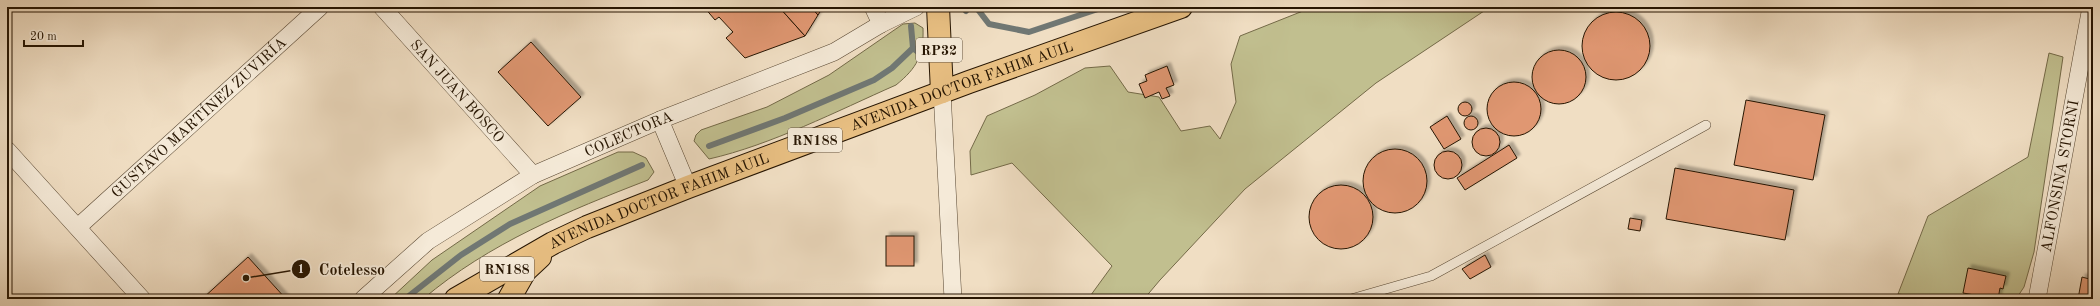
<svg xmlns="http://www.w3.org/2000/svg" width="2100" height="306" viewBox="0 0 2100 306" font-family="'Old Standard TT',serif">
	<defs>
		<filter id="shadow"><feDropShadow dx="3.5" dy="-3.5" stdDeviation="1" flood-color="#0004"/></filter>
	</defs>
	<rect width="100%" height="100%" fill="#f0dec3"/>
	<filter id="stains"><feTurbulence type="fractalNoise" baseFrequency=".005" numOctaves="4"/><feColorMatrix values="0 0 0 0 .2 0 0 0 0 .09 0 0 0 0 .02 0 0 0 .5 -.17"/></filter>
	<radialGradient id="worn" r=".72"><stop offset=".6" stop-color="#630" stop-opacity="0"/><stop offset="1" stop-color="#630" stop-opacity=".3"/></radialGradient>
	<!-- green -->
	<g fill="#c1bf8f" stroke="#746a48">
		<polygon points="1313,7 1490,7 1376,83 1245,189 1160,280 1144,299 1088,299 1112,266 1012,163 971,175 970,151 987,116 1035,95 1085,68 1110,66 1128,92 1159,97 1181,131 1210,126 1220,139 1236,102 1231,64 1240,36"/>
		<path d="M915 23 923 28C924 55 917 68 896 85 837 111 771 145 709 159L694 141 696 135 701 130 767 107 829 75 903 24Z"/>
		<polygon points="2049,53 2063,57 2034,252 2024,287 2016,299 1937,299 1898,294 1928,216 2028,157"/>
		<path d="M618 152H633L646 158 654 172 648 180C568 211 489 243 423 299H390L432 260 540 186Z"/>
	</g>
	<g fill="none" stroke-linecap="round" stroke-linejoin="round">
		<!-- stream -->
		<g stroke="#707773" stroke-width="6">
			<polyline points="976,7 989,24 1029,32 1104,7"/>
			<polyline points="966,11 969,7"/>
			<polyline points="911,26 913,48"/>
			<polyline points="709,146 785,118 874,80 892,68 913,48 919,53"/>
			<polyline points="405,299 461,255 510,224 642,165"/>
		</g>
	</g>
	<!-- building -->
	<g fill="#e09772" stroke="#261502" filter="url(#shadow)">
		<polygon points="704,7 756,7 758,9 760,7 779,7 805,36 745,58 726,38 733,32 719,17 715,20"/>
		<polygon points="779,7 811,7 818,15 805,36"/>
		<polygon points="811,7 823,7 818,15"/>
		<circle cx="1616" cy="46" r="34"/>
		<polygon points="531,42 581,97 548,126 498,72"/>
		<circle cx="1559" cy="77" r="27"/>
		<polygon points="1167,66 1174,85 1166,88 1170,96 1162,99 1159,92 1145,98 1139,84 1147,81 1145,75"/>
		<circle cx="1514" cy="109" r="27"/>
		<polygon points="1746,100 1825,115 1813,180 1734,165"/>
		<circle cx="1465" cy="109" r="7"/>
		<polygon points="1447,116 1461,139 1444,149 1430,127"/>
		<circle cx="1471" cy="123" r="7"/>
		<circle cx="1486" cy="142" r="14"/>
		<polygon points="1509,145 1517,158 1465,190 1457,178"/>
		<circle cx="1395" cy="181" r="32"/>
		<circle cx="1448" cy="165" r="14"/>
		<polygon points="1675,168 1794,190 1785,240 1666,219"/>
		<circle cx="1341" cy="217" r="32"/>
		<polygon points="2093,194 2093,209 2090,208"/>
		<polygon points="1630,218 1642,220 1640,231 1628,229"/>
		<rect x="886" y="236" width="28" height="30"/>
		<polygon points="1485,255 1491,267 1470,279 1462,269"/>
		<polygon points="248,257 286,299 202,299"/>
		<polygon points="1968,268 2006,276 2003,289 2000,288 1998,299 1963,293"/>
		<polygon points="2082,277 2093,280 2093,299 2078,299"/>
	</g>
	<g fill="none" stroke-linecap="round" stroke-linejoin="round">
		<!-- lane casing -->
		<g stroke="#584732" stroke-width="10">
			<polyline id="lane" points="1351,299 1431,276 1706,125"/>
		</g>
		<!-- street casing -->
		<g stroke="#584732" stroke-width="18">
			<g id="street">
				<path id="s1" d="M382 7 533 175"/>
				<polyline points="873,7 881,24"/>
				<polyline points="942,92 953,299"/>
				<polyline points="660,120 688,187"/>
				<polyline points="7,150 142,299"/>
				<path id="s2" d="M78 227 320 7"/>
				<path id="s3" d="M363 299 428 241 533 175 660 120 834 52 881 24 916 7"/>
				<path id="s4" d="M2037 299 2091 7"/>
			</g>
		</g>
		<!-- primary casing -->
		<g stroke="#261502" stroke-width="24">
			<polyline id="primary" points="938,7 942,92"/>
		</g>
		<!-- highway casing -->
		<g stroke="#261502" stroke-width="24">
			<g id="highway">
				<path id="s5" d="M456 299 553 243 587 227 688 187 969 82 1181 7"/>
				<polyline points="509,299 525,271 540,257"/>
			</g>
		</g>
		<!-- lane -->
		<use href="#lane" stroke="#f5ead8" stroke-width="9"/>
		<!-- street -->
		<use href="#street" stroke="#f5ead8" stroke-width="17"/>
		<!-- primary -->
		<use href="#primary" stroke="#e8bf82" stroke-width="22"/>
		<!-- highway -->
		<use href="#highway" stroke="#e8bf82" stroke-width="22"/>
	</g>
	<g text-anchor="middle" stroke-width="3.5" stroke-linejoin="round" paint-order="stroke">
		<!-- shield labels -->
		<g fill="#f5ead8" stroke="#645542" stroke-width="1">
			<rect x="916" y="38" width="46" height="24" rx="3"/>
			<rect x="788" y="128" width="54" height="24" rx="3"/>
			<rect x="480" y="257" width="54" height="24" rx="3"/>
		</g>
		<g font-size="14" font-weight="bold" fill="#261502">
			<text x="939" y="55">RP32</text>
			<text x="815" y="145">RN188</text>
			<text x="507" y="274">RN188</text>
		</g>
		<!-- street labels -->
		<g font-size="15" fill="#261502" stroke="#f5ead8">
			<text dy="5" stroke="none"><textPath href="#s5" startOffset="550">AVENIDA DOCTOR FAHIM AUIL</textPath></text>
			<text dy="5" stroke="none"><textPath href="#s1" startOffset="113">SAN JUAN BOSCO</textPath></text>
			<text dy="5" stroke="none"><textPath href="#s2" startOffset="163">GUSTAVO MARTÍNEZ ZUVIRÍA</textPath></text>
			<text dy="5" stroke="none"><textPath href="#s3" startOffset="315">COLECTORA</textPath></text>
			<text dy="5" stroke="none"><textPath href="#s4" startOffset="125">ALFONSINA STORNI</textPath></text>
			<text dy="5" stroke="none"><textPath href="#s5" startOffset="226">AVENIDA DOCTOR FAHIM AUIL</textPath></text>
		</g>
	</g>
	<!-- callouts -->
	<path fill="none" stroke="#261502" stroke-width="1.5" d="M246 278L301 269"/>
	<g fill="#261502" stroke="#f5ead8" stroke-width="1.5">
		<circle cx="246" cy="278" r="4"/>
		<circle cx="301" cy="269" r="10"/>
	</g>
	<g font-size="12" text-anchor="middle" font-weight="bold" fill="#fff">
		<text x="301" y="273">1</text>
	</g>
	<g font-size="16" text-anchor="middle" font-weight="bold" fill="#261502" stroke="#f5ead8" stroke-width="3.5" stroke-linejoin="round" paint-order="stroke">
		<text x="352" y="275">Cotelesso</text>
	</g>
	<!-- margin -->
	<rect width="2100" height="306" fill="none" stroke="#f0dec3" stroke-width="24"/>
	<rect x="8" y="8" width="2084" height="290" fill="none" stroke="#261502" stroke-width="2"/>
	<rect x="12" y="12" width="2076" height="282" fill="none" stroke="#261502"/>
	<!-- scale -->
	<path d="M24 40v6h59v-6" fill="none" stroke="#261502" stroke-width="2"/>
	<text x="30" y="40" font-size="12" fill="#261502" stroke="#f5ead8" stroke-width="3" paint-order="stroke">20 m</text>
	<rect width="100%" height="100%" filter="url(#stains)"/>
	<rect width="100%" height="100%" fill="url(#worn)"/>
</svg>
